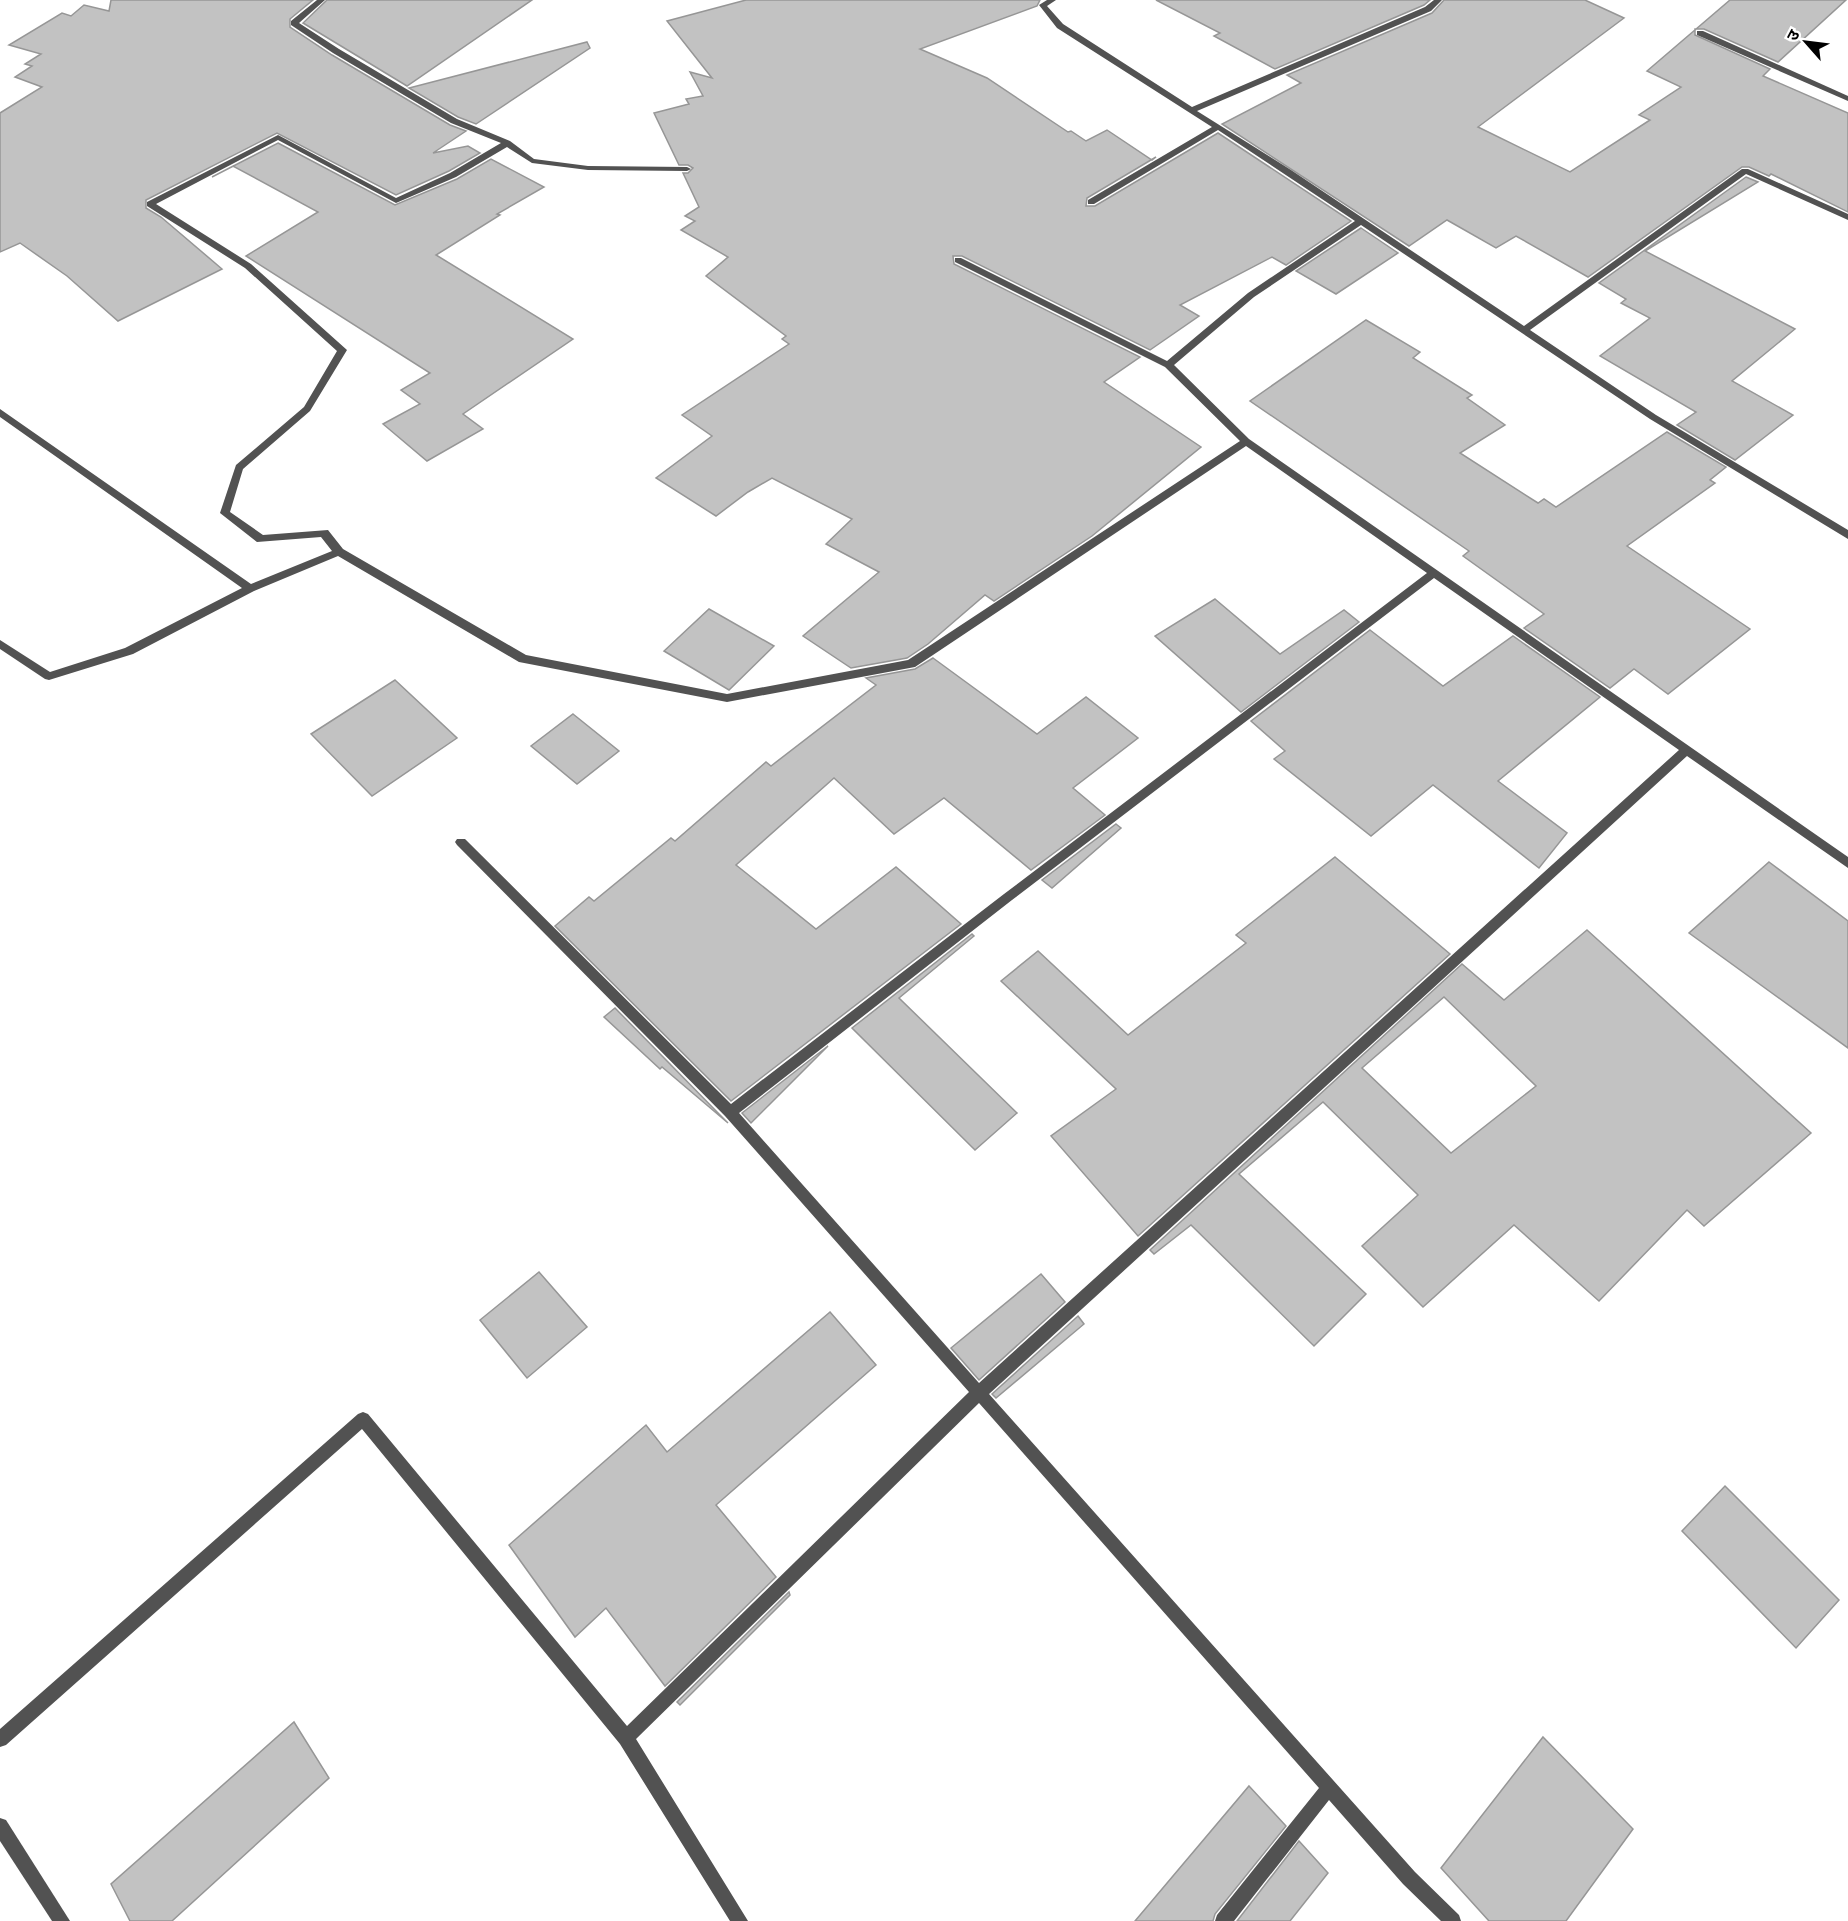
<svg xmlns="http://www.w3.org/2000/svg" width="1848" height="1921" viewBox="0 0 1848 1921" font-family="Quicksand,'Noto Sans Devanagari',sans-serif">
	<rect width="100%" height="100%" fill="#fff"/>
	<!-- building -->
	<g fill="#c2c2c2" stroke="#969696" stroke-width="1.5" fill-rule="evenodd">
		<polygon points="111,0 313,0 290,19 290,27 332,55 450,125 466,131 433,153 468,146 480,153 449,171 396,195 277,133 146,200 146,208 161,217 222,269 118,321 67,276 20,243 0,252 0,113 42,87 15,77 32,66 25,64 41,54 9,45 62,13 71,16 84,5 109,11"/>
		<polygon points="327,0 532,0 407,86 303,23"/>
		<polygon points="746,0 1040,0 1037,6 920,49 987,78 1068,132 1071,131 1086,141 1107,130 1152,160 1156,157 1087,198 1086,206 1095,206 1218,133 1351,221 1286,265 1272,257 1180,305 1199,316 1150,350 962,256 953,256 954,264 1140,357 1104,382 1201,447 1092,536 994,601 985,595 928,644 907,658 851,668 803,636 879,572 826,544 852,519 772,478 748,492 716,516 656,478 712,436 682,415 789,344 782,339 786,336 706,276 728,257 681,230 695,221 685,216 699,207 683,173 688,173 693,168 688,165 679,165 654,113 689,104 686,99 703,96 690,72 712,78 667,21"/>
		<polygon points="1156,0 1430,0 1424,5 1275,69 1214,36 1220,33"/>
		<polygon points="1444,0 1585,0 1624,18 1478,127 1570,172 1650,120 1639,115 1681,87 1647,71 1730,0 1846,0 1778,62 1704,29 1695,29 1695,35 1770,69 1763,76 1848,113 1848,212 1771,174 1769,176 1749,167 1742,167 1588,277 1516,236 1496,248 1447,220 1409,246 1222,124 1301,83 1287,75 1432,13"/>
		<polygon points="587,42 590,48 476,124 458,117 409,88"/>
		<polygon points="278,143 395,205 457,179 491,159 544,187 497,214 500,215 436,255 573,339 463,414 483,429 427,461 383,424 420,404 401,390 430,373 246,256 318,212 233,166 212,177"/>
		<polygon points="1746,177 1758,182 1645,251 1795,329 1732,381 1793,415 1735,460 1677,425 1696,412 1600,356 1650,318 1621,303 1626,299 1599,283"/>
		<polygon points="1361,228 1398,253 1336,294 1296,271"/>
		<polygon points="1366,320 1420,352 1413,358 1472,395 1467,398 1505,425 1460,453 1538,503 1544,499 1556,507 1667,432 1726,467 1710,480 1715,483 1627,546 1750,629 1668,694 1634,669 1610,688 1524,628 1544,614 1463,556 1469,551 1250,401"/>
		<polygon points="1215,599 1280,654 1344,610 1359,622 1241,712 1155,636"/>
		<polygon points="709,609 774,646 729,690 664,651"/>
		<polygon points="1370,630 1443,686 1513,636 1600,697 1498,781 1567,833 1539,868 1433,785 1371,836 1274,759 1285,751 1251,721"/>
		<polygon points="933,658 1037,734 1086,697 1138,738 1073,788 1105,815 1031,870 944,798 894,834 834,778 736,865 816,929 896,867 961,924 731,1101 555,926 589,897 594,901 671,838 675,841 766,762 771,766 876,685 866,678 915,669"/>
		<polygon points="395,680 457,738 372,796 311,734"/>
		<polygon points="573,714 619,751 577,784 531,746"/>
		<polygon points="1116,824 1121,828 1052,888 1042,880"/>
		<polygon points="1335,857 1450,954 1138,1236 1051,1136 1116,1089 1001,981 1038,951 1128,1035 1246,943 1236,935"/>
		<polygon points="1769,862 1848,921 1848,1048 1689,933"/>
		<path d="M1587 930 1811 1133 1704 1226 1687 1210 1599 1301 1514 1225 1423 1307 1362 1246 1418 1195 1323 1102 1239 1174 1366 1294 1314 1346 1191 1225 1154 1254 1150 1250 1462 964 1504 1000ZM1444 997 1536 1086 1451 1153 1362 1068Z"/>
		<polygon points="972,934 974,936 899,998 1017,1113 975,1150 852,1028"/>
		<polygon points="615,1008 723,1118 728,1123 662,1067 660,1069 604,1017"/>
		<polygon points="828,1046 751,1123 742,1113"/>
		<polygon points="539,1272 587,1327 527,1378 480,1320"/>
		<polygon points="1041,1274 1065,1302 979,1380 951,1348"/>
		<polygon points="830,1312 876,1365 716,1505 776,1577 665,1686 606,1608 575,1637 509,1545 646,1425 667,1452"/>
		<polygon points="1078,1316 1084,1324 996,1398 992,1394"/>
		<polygon points="1725,1486 1839,1600 1796,1648 1682,1531"/>
		<polygon points="789,1592 790,1595 680,1705 677,1702"/>
		<polygon points="294,1722 329,1778 172,1921 130,1921 111,1884"/>
		<polygon points="1543,1737 1633,1829 1566,1921 1489,1921 1441,1868"/>
		<polygon points="1249,1786 1286,1826 1215,1914 1213,1921 1135,1921"/>
		<polygon points="1299,1841 1328,1873 1290,1921 1237,1921"/>
	</g>
	<g fill="none" stroke-linecap="round" stroke-linejoin="round">
		<!-- minor -->
		<g fill="#525252" fill-rule="evenodd">
			<path d="M317 0H325L299 23 339 49 457 119 510 141 534 159 588 166 687 167 691 169 687 171 588 170 532 163 507 147 456 177 396 203 278 140 156 204 251 264 347 350 310 411 243 469 230 512 263 535 328 530 343 549 526 655 727 694 908 660 1240 441 1165 367 955 262V258H961L1167 361 1248 293 1355 221 1218 130 1094 204H1088V200L1212 127 1057 28 1039 5 1047 0H1056L1047 6 1063 24 1192 107 1425 7 1434 0H1442L1431 11 1197 111 1291 170 1524 326 1742 169H1748L1848 214V220L1746 174 1530 330 1656 415 1848 530V539L1650 419 1361 225 1254 297 1174 365 1249 439 1848 857V868L1687 756 989 1394 1415 1872 1459 1915 1461 1921H1441L1403 1884 1329 1800 1234 1921H1215L1217 1915 1319 1788 979 1403 636 1739 748 1921H730L620 1744 362 1429 6 1745 0 1747V1729L358 1414 363 1412 368 1414 627 1726 969 1392 725 1116 457 845 455 842 457 839H465L731 1104 1004 894 1427 573 1246 446 915 667 727 702 519 662 338 556 254 591 133 654 49 680 45 679 0 649V640L50 672 125 648 242 588 0 417V409L251 584 332 551 321 537 257 542 220 513 236 465 304 407 337 351 245 268 147 206V202L278 135 396 198 450 173 501 143 451 123 333 53 291 25V21ZM1434 578 1679 750 979 1383 739 1113 1012 900Z"/>
			<polygon points="1697,31 1703,31 1848,96 1848,101 1697,35"/>
			<polygon points="0,1818 6,1820 70,1921 52,1921 0,1841"/>
		</g>
	</g>
	<!-- north arrow -->
	<g transform="translate(1806 42) rotate(298)" stroke="#ffffff" stroke-width="4.5" paint-order="stroke">
	<path d="M0-4.5L10 22L0 15L-10 22Z" fill="#000000"/>
	<text y="-9" font-size="16" font-weight="bold" text-anchor="middle" fill="#000000">उ</text>
	</g>
</svg>
